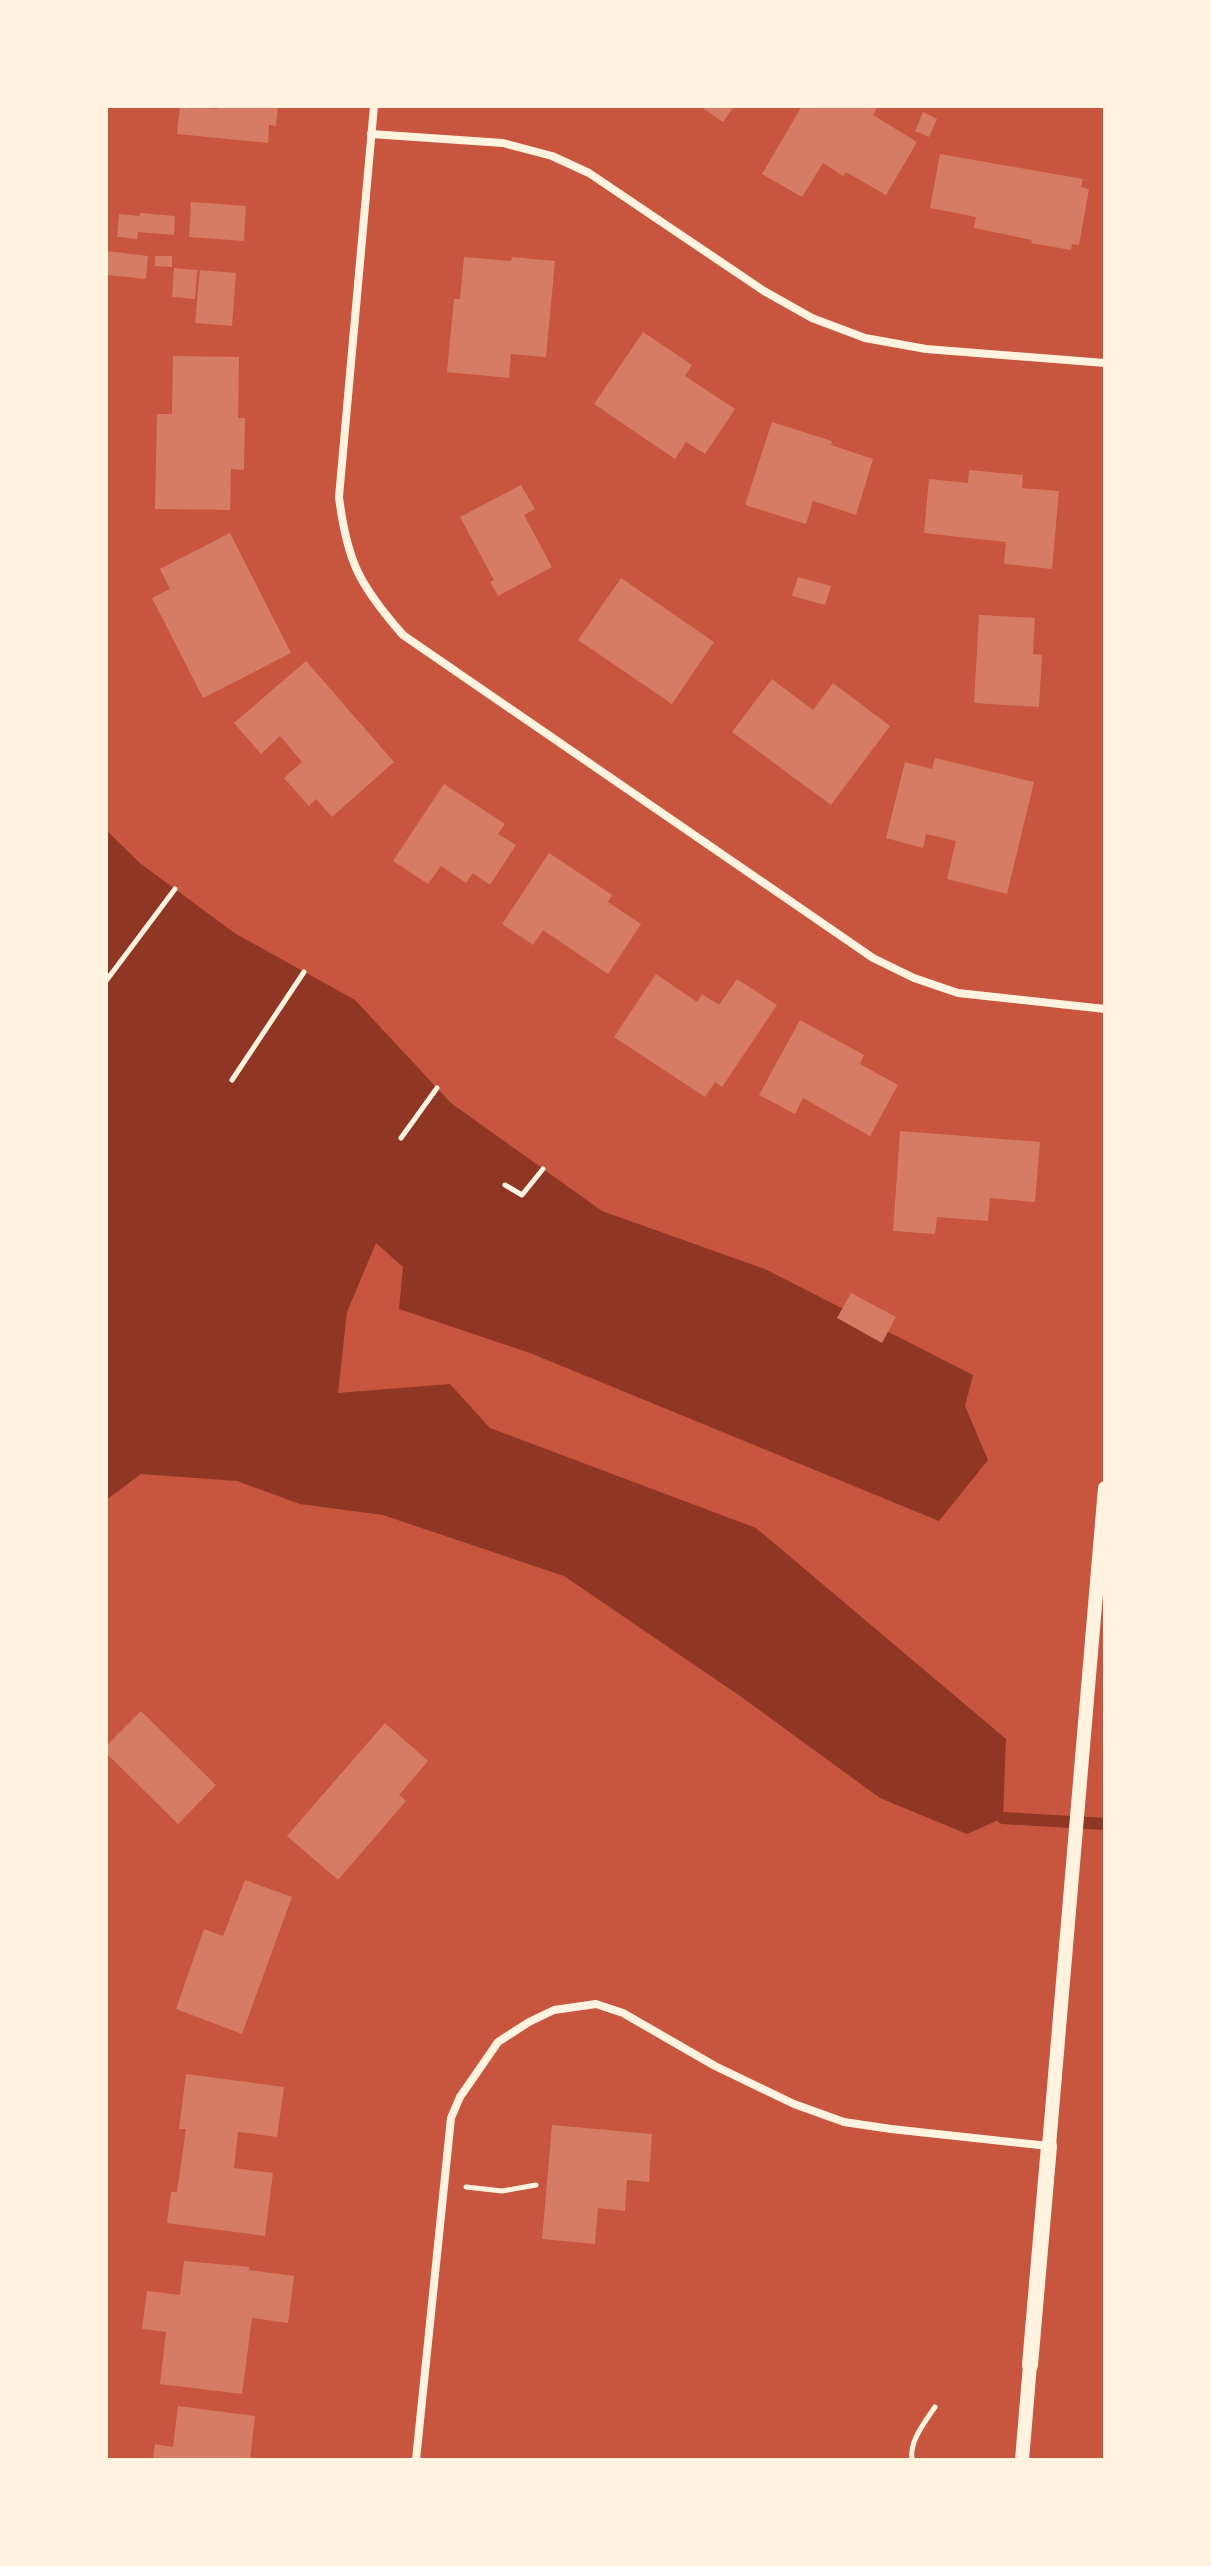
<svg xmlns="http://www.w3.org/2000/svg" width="1211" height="2566" viewBox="0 0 1211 2566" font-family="Arial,sans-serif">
	<rect width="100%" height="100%" fill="#c8553d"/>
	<!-- water -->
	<polygon fill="#8f3625" points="106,830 141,864 236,934 355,1000 451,1103 602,1211 765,1269 973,1375 965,1406 988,1460 939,1521 530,1353 399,1309 403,1267 376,1243 347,1312 338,1393 450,1384 490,1428 756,1528 1006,1739 1003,1818 967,1834 880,1798 740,1696 564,1576 383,1515 300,1504 237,1481 141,1474 106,1500"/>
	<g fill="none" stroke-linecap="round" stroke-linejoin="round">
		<!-- stream -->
		<polyline stroke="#8f3625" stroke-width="12" points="1003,1818 1105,1824"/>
	</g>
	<!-- building -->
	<g fill="#d67c66">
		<polygon points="180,106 217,109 217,106 278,106 276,126 269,125 268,143 177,134"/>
		<polygon points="700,106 734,106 723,122"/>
		<polygon points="802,106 878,106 873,115 917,142 886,195 846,172 843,176 823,163 802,197 762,174"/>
		<polygon points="923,112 937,119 929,137 915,131"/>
		<polygon points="940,154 1083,179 1081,187 1089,189 1079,245 1072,244 1071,250 1031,243 1032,240 974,228 976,217 930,208"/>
		<polygon points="191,202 246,206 244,241 189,237"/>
		<polygon points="140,213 175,216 174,235 138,232 137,239 117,237 119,214 140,216"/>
		<polygon points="106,251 148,256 146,279 106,275"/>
		<polygon points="155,256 172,256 172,267 155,266"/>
		<polygon points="464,257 511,261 512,257 555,261 546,357 511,354 509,378 447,372 454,299 460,299"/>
		<polygon points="174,268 197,270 195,299 172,297"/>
		<polygon points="200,270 236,273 232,326 195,323"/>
		<polygon points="643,332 692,365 685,376 735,409 705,454 686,442 675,459 594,404"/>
		<polygon points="173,356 239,357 238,418 245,418 244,470 231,469 230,510 155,509 157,414 172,414"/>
		<polygon points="772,422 832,441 831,445 873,459 856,515 813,501 806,524 745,505"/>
		<polygon points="969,470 1023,475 1022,488 1059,491 1052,569 1004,564 1006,542 924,533 929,479 968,483"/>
		<polygon points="521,485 535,509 524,515 552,567 498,596 490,582 494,580 460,517"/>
		<polygon points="230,533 291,653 203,698 152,598 170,589 160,569"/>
		<polygon points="798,577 831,586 825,605 792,596"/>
		<polygon points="621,578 714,642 672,704 578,640"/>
		<polygon points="979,615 1035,618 1033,654 1042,655 1039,707 974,703"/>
		<polygon points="306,661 394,762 332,817 316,799 309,806 284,778 302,762 280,736 261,754 234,723"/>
		<polygon points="772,679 813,710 833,683 890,726 831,805 732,732"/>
		<polygon points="935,758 1034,782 1007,894 947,879 956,841 926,834 923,848 886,838 905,762 932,769"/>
		<polygon points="444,784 505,824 498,834 516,845 490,885 473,873 466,883 441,866 428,884 393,861"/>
		<polygon points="549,853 612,895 608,902 641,924 608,974 543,930 533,945 502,924"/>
		<polygon points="656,974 697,1002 702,994 719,1005 737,979 777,1005 722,1087 715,1082 705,1097 614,1037"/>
		<polygon points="800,1020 864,1055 860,1064 898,1085 870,1136 803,1098 795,1114 759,1095"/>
		<polygon points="900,1131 1040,1142 1035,1202 990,1198 988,1221 937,1217 935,1234 893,1231"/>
		<polygon points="851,1293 896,1317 882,1343 837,1318"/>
		<polygon points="141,1711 216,1785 178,1824 106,1753 106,1746"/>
		<polygon points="385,1723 428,1761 399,1795 406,1801 338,1880 287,1836"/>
		<polygon points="245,1880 292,1897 242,2034 176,2009 204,1929 223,1936"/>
		<polygon points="186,2074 284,2087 277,2137 238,2132 234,2168 273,2173 265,2236 167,2223 171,2192 177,2192 186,2129 179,2129"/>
		<polygon points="552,2125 652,2134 649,2182 627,2180 625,2211 598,2208 595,2244 542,2239"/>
		<polygon points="184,2261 250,2267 249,2270 294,2276 288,2323 252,2318 242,2394 160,2384 166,2332 142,2329 147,2291 180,2295"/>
		<polygon points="178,2406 255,2416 250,2460 153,2460 155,2444 173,2447"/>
	</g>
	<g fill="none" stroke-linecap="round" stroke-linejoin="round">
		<!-- path -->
		<g stroke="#fff3e0" stroke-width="5">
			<polyline points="106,981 175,889"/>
			<polyline points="232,1080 304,972"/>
			<polyline points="401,1138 437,1088"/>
			<polyline points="505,1185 522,1195 543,1169"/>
			<polyline points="466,2187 502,2191 536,2185"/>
			<path d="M912 2460C909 2441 925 2422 935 2407"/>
		</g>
		<!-- minor -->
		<g stroke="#fff3e0" stroke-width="8">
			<path d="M374 106 339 497C347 562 360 586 403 635L873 958 914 978 958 993 1105 1009"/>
			<polyline points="371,134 503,143 552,156 589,173 764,291 812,318 865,338 926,349 1105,363"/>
			<polyline points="416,2460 451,2118 460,2097 498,2042 529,2022 554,2010 596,2004 623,2013 715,2066 794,2104 844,2122 891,2129 1049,2146"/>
		</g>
		<!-- tertiary -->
		<g stroke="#fff3e0" stroke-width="14">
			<polyline points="1049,2146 1105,1488"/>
			<polyline points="1022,2460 1030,2365"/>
		</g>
		<!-- secondary -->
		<polyline stroke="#fff3e0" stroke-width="16" points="1030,2365 1049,2146"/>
	</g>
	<!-- border -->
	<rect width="1211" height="2566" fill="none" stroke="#fff3e0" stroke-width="216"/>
</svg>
